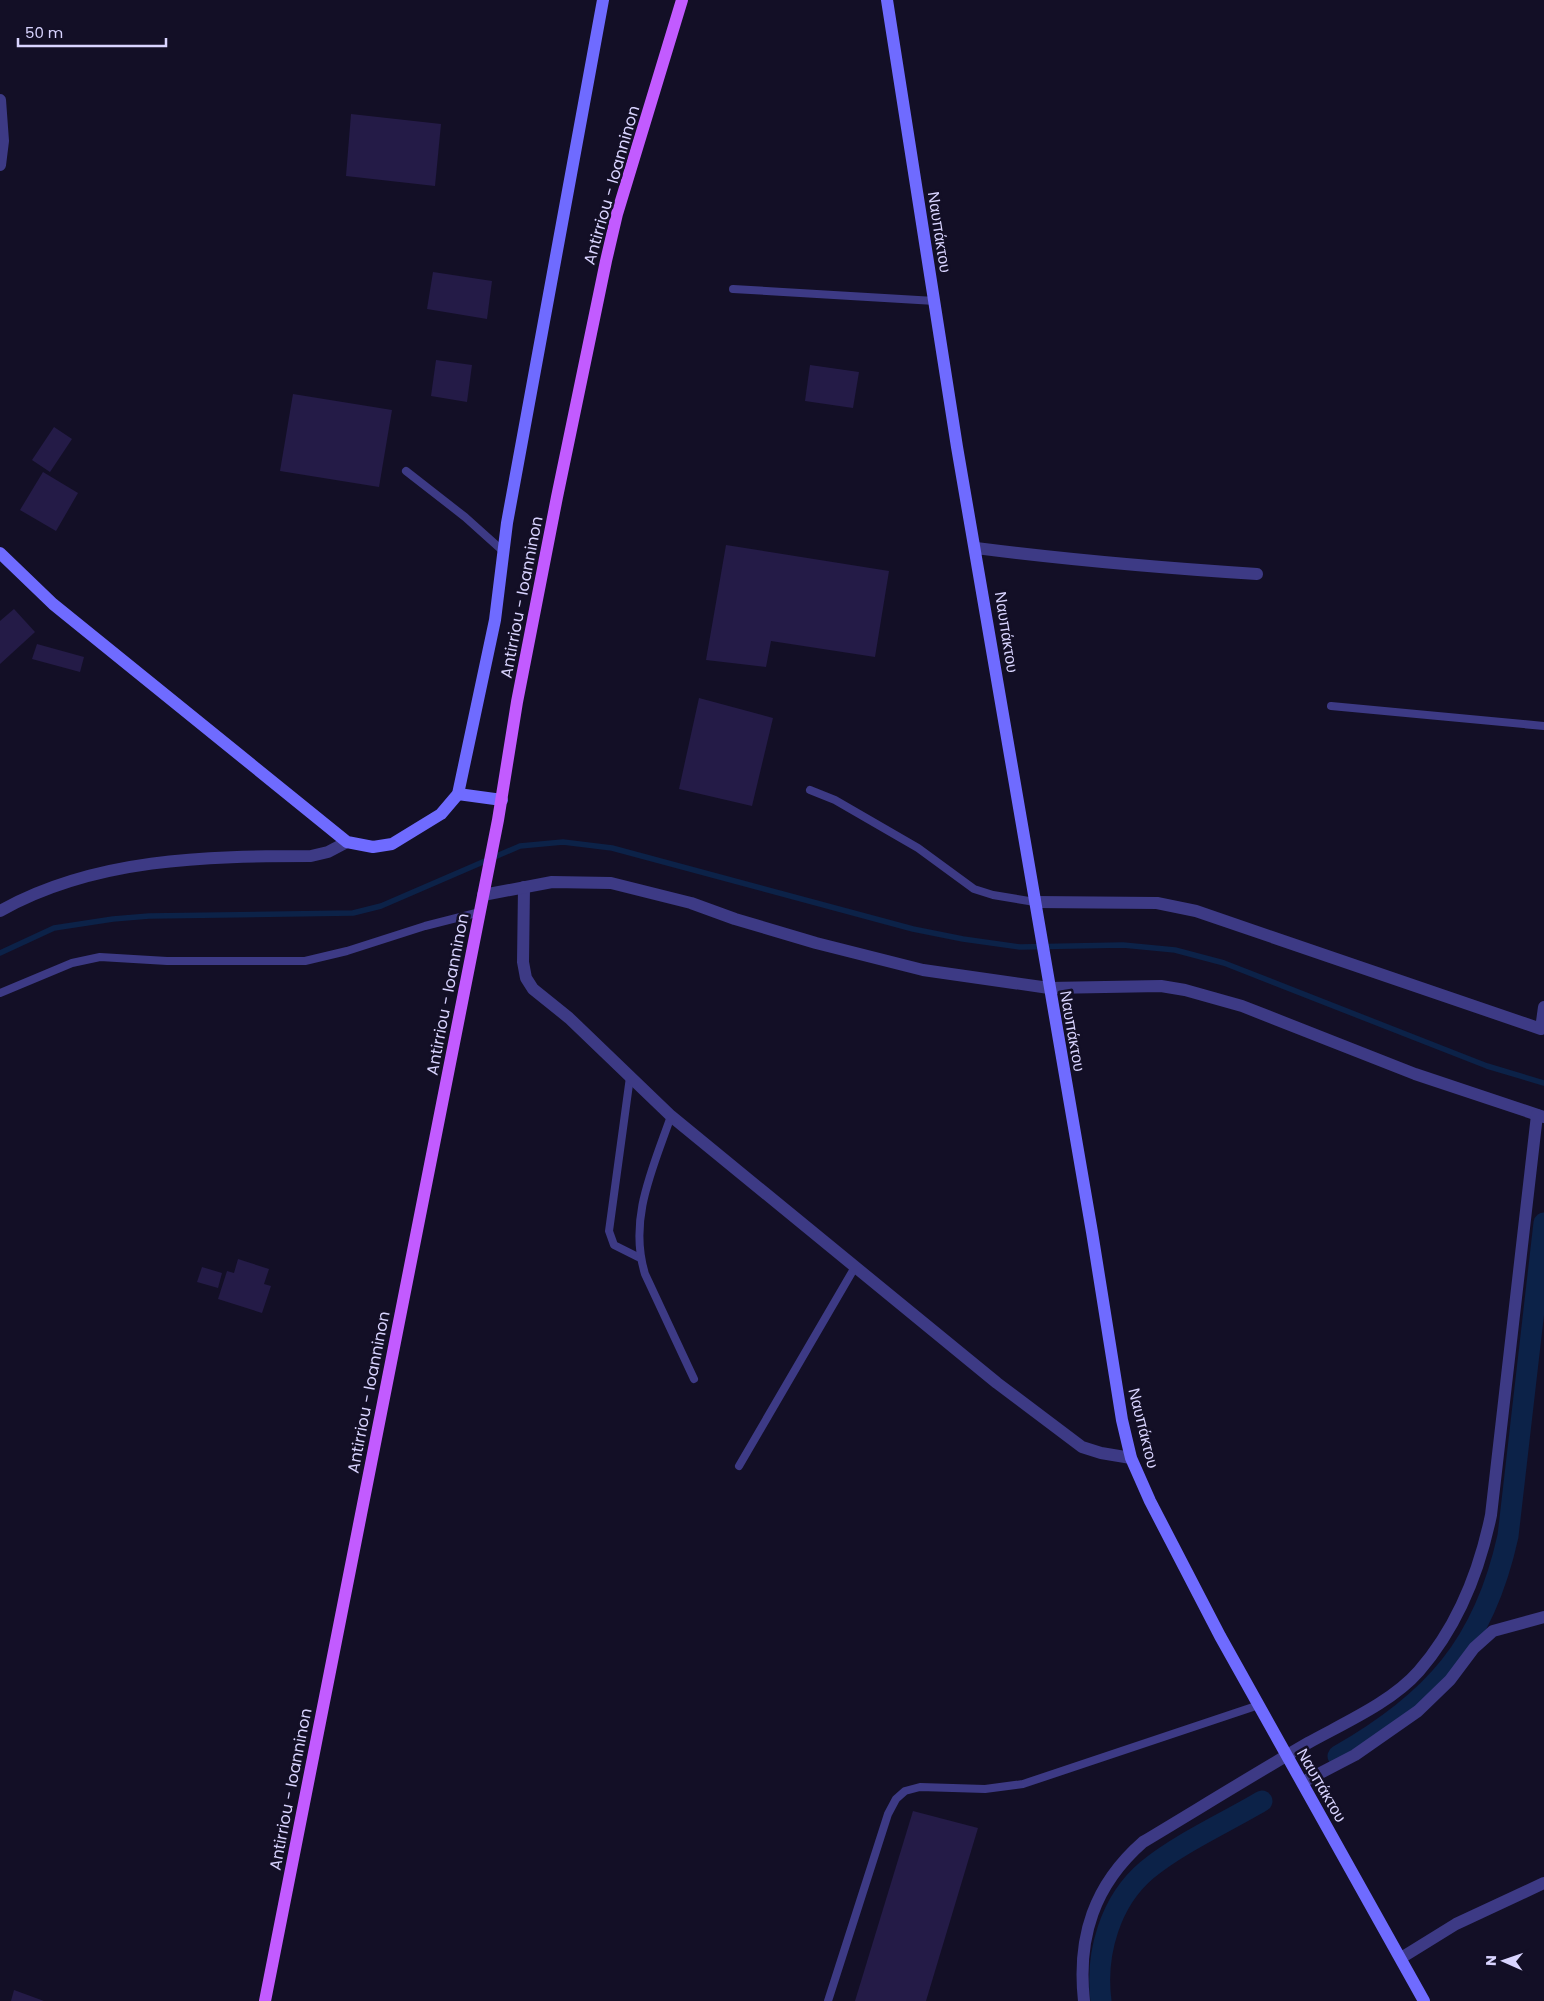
<svg xmlns="http://www.w3.org/2000/svg" width="1544" height="2001" viewBox="0 0 1544 2001" font-family="Poppins,sans-serif">
	<rect width="100%" height="100%" fill="#130f26"/>
	<g fill="none" stroke-linecap="round" stroke-linejoin="round">
		<!-- stream -->
		<polyline stroke="#0c2248" stroke-width="5.5" points="0,953 54,928 113,919 149,916 353,913 381,906 520,846 563,842 612,848 913,929 963,939 1020,947 1123,945 1175,950 1224,963 1487,1066 1544,1083"/>
		<!-- canal -->
		<g stroke="#0c2248" stroke-width="21">
			<path d="M1338 1756C1433 1702 1484 1645 1508 1536L1544 1223"/>
			<path d="M1101 2001C1095 1954 1110 1901 1147 1870 1180 1843 1225 1823 1262 1801"/>
		</g>
	</g>
	<!-- building -->
	<g fill="#241b47">
		<polygon points="351,114 441,124 435,186 346,176"/>
		<polygon points="433,272 492,281 487,319 427,309"/>
		<polygon points="436,360 472,365 467,402 431,396"/>
		<polygon points="810,365 859,372 853,408 805,401"/>
		<polygon points="293,394 392,410 379,487 280,471"/>
		<polygon points="54,427 72,439 50,472 32,460"/>
		<polygon points="43,472 78,493 56,531 20,510"/>
		<polygon points="726,545 889,571 875,657 771,641 766,667 706,660"/>
		<polygon points="14,609 35,632 0,664 0,621"/>
		<polygon points="37,644 84,657 80,672 32,659"/>
		<polygon points="699,698 773,718 752,806 679,789"/>
		<polygon points="238,1259 269,1269 264,1284 271,1286 262,1313 218,1299 227,1271 234,1273"/>
		<polygon points="202,1267 222,1273 218,1288 197,1282"/>
		<polygon points="913,1811 978,1828 926,2001 855,2001"/>
		<polygon points="14,1990 44,2001 11,2001"/>
	</g>
	<g fill="none" stroke-linecap="round" stroke-linejoin="round">
		<!-- lane -->
		<g stroke="#3d3a85" stroke-width="8">
			<polyline points="733,289 935,301"/>
			<polyline points="406,471 465,517 504,552"/>
			<polyline points="1331,706 1544,726"/>
			<polyline points="810,790 835,800 918,848 974,889 993,895 1035,902"/>
			<polyline points="0,993 72,963 100,957 167,961 305,961 347,951 425,926 480,912"/>
			<polyline points="630,1077 609,1231 614,1245 640,1258"/>
			<path d="M671 1116C653 1168 628 1219 645 1274L694 1379"/>
			<polyline points="739,1466 855,1267"/>
			<polyline points="828,2001 888,1814 896,1799 905,1791 920,1787 985,1789 1023,1784 1259,1705"/>
		</g>
		<!-- street -->
		<g stroke="#3d3a85" stroke-width="12">
			<polyline points="0,100 3,141 0,165"/>
			<path d="M976 548C1070 560 1163 568 1257 574"/>
			<polyline points="524,887 523,962 526,978 533,989 569,1018 671,1116 997,1383 1082,1447 1101,1453 1131,1458"/>
			<polyline points="483,895 552,882 611,883 691,903 735,919 816,943 923,970 1049,988 1161,986 1185,990 1242,1006 1415,1074 1544,1117"/>
			<polyline points="1035,902 1157,903 1196,911 1541,1029 1544,1007"/>
			<path d="M0 911C94 858 206 856 311 856L328 852 347 842"/>
			<polyline points="1303,1782 1355,1755 1418,1711 1450,1680 1474,1648 1493,1631 1544,1617"/>
			<polyline points="1401,1958 1456,1924 1544,1883"/>
			<path d="M1084 2001C1077 1937 1094 1885 1143 1842 1198 1809 1253 1775 1308 1743 1344 1723 1392 1702 1419 1671 1458 1626 1479 1573 1491 1515L1537 1115"/>
		</g>
		<!-- secondary -->
		<g stroke="#6f6bff" stroke-width="12">
			<polyline points="887,0 957,447 1092,1232 1122,1420 1131,1458 1150,1501 1220,1636 1424,2001"/>
			<polyline points="0,553 53,604 347,842 373,847 392,844 441,814 458,794 495,620 507,523 603,0"/>
			<polyline points="458,794 502,800"/>
		</g>
		<!-- primary -->
		<polyline stroke="#c25bff" stroke-width="12" points="265,2001 498,820 517,702 557,497 606,261 617,214 682,0"/>
	</g>
	<g text-anchor="middle" stroke-width="5" stroke-linejoin="round" paint-order="stroke">
		<!-- street labels -->
		<g font-size="16" fill="#d9d4ff" stroke="#130f26">
			<text transform="translate(611 185) rotate(-74)" y="6">Antirriou - Ioanninon</text>
			<text transform="translate(940 232) rotate(81)" y="6">Ναυπάκτου</text>
			<text transform="translate(521 597) rotate(-79)" y="6">Antirriou - Ioanninon</text>
			<text transform="translate(1007 632) rotate(81)" y="6">Ναυπάκτου</text>
			<text transform="translate(447 994) rotate(-79)" y="6">Antirriou - Ioanninon</text>
			<text transform="translate(1073 1031) rotate(80)" y="6">Ναυπάκτου</text>
			<text transform="translate(368 1392) rotate(-79)" y="6">Antirriou - Ioanninon</text>
			<text transform="translate(1144 1428) rotate(76)" y="6">Ναυπάκτου</text>
			<text transform="translate(1322 1785) rotate(60)" y="6">Ναυπάκτου</text>
			<text transform="translate(290 1789) rotate(-79)" y="6">Antirriou - Ioanninon</text>
		</g>
	</g>
	<!-- north arrow -->
	<g transform="translate(1504 1961) rotate(272)" stroke="#130f26" stroke-width="4" paint-order="stroke">
	<path d="M0-4L9 19L0 12L-9 19Z" fill="#d9d4ff"/>
	<text y="-8" font-size="14" font-weight="bold" text-anchor="middle" fill="#d9d4ff">N</text>
	</g>
	<!-- scale -->
	<path d="M18 38v8h148v-8" fill="none" stroke="#d9d4ff" stroke-width="2.5"/>
	<text x="25" y="38" font-size="15" fill="#d9d4ff" stroke="#130f26" stroke-width="4" paint-order="stroke">50 m</text>
</svg>
